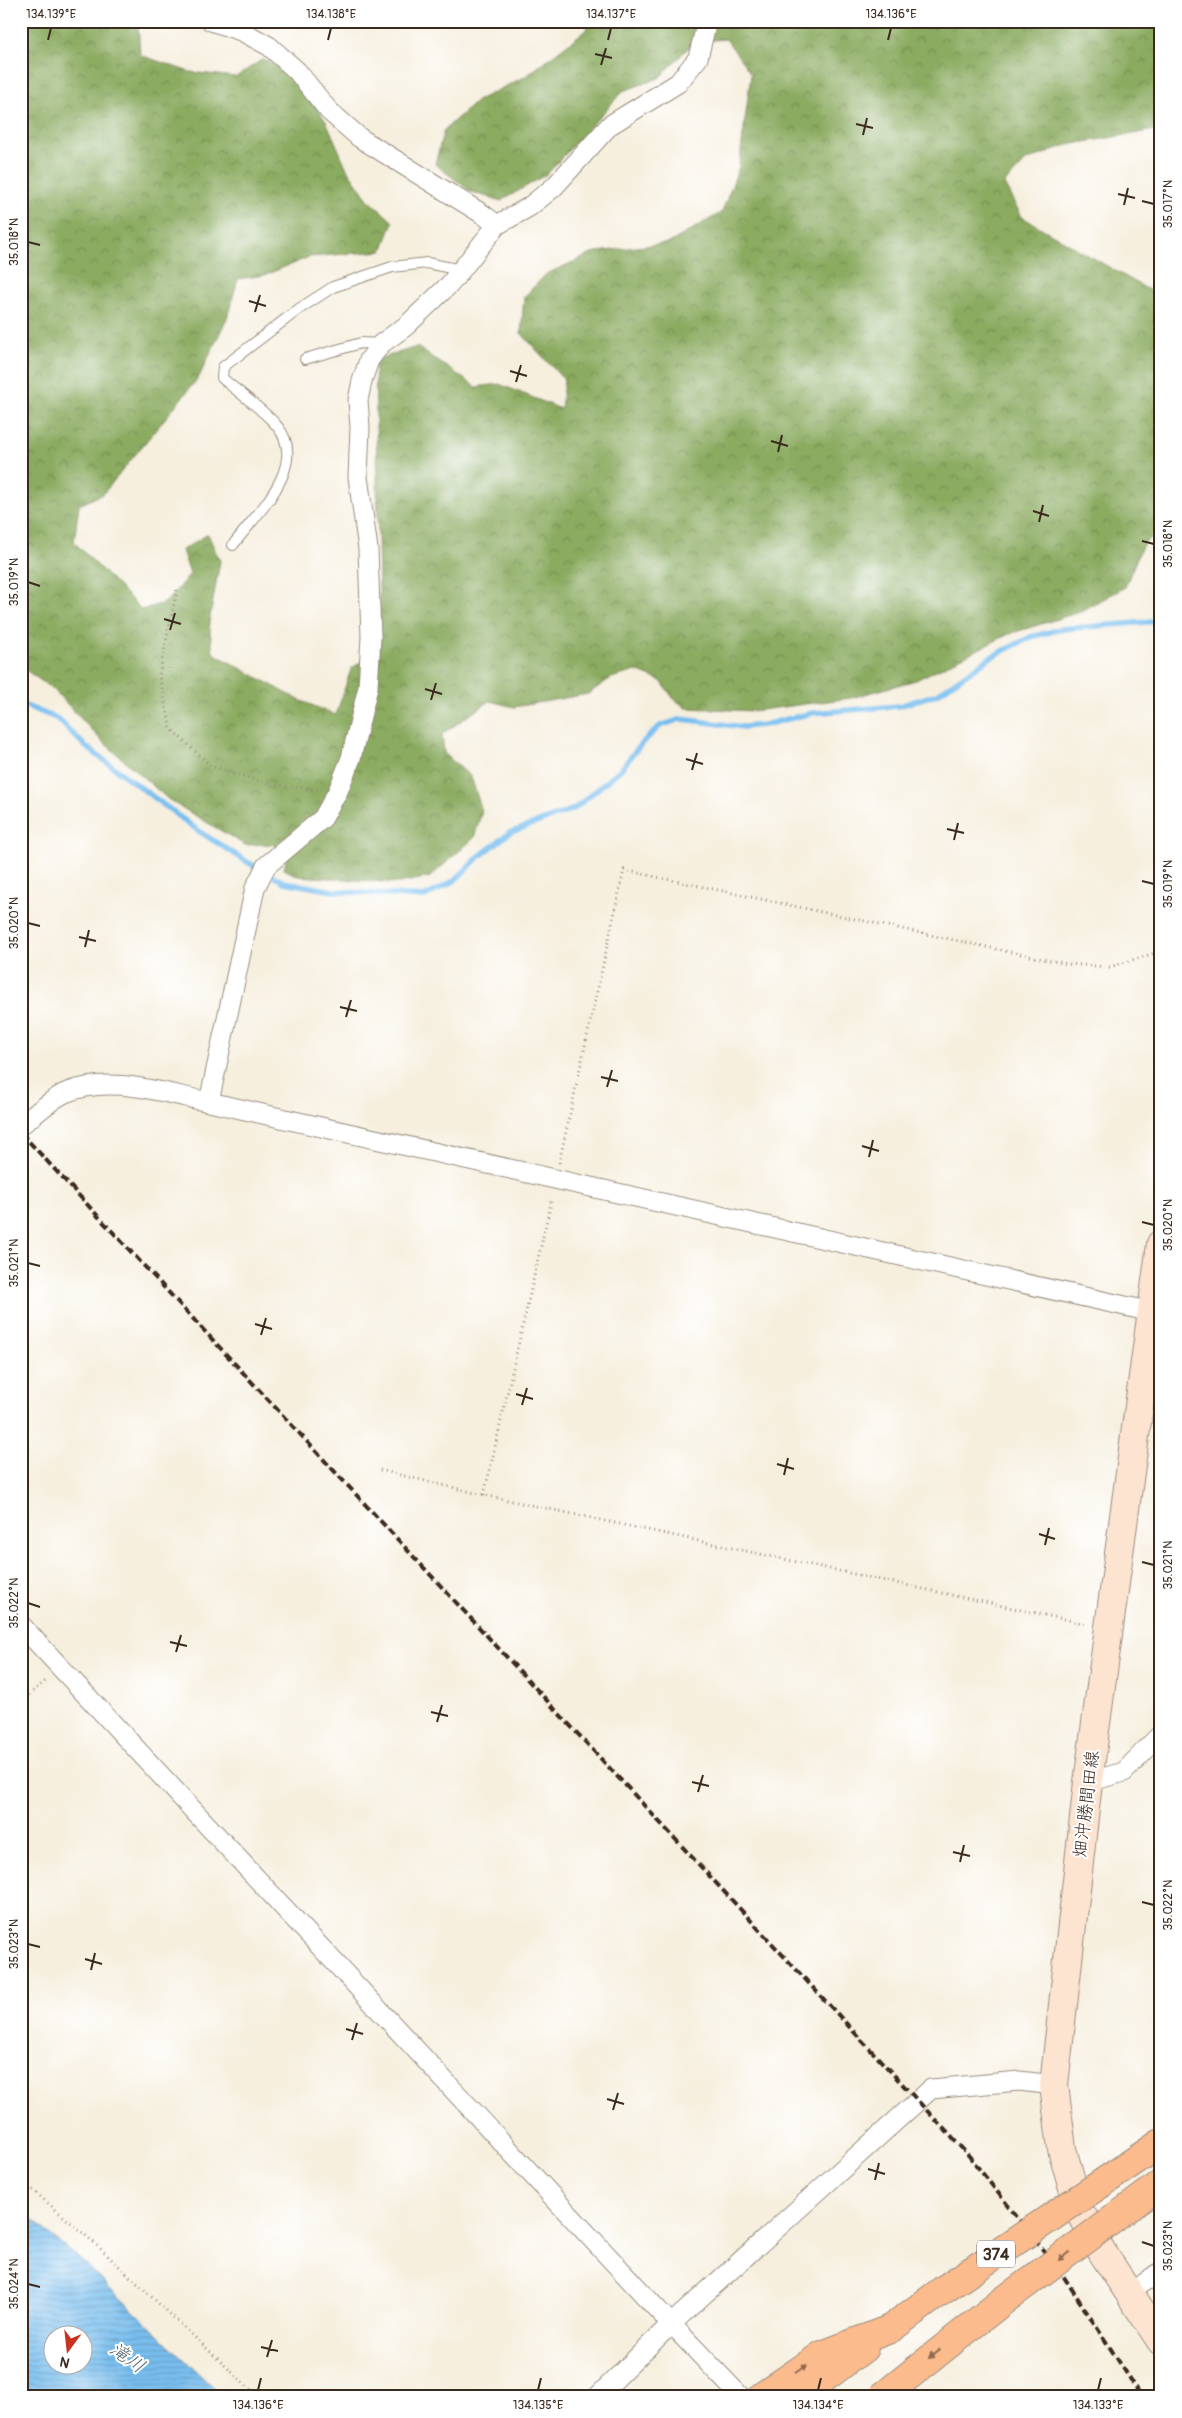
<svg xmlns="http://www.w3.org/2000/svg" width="1182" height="2418" viewBox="0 0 1182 2418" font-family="Pangolin,'Klee One',sans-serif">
	<defs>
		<pattern id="forest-crowns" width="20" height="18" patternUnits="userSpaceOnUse" patternTransform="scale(1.25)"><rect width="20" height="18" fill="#8bab60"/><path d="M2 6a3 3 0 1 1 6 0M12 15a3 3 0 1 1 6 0" fill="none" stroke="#738b4f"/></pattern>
		<pattern id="water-rules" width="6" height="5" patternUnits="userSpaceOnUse" patternTransform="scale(1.25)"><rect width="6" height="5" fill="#78beef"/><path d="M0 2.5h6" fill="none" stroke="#649bc1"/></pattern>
	</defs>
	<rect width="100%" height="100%" fill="#fff"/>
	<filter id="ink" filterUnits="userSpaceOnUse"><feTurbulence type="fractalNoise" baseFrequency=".02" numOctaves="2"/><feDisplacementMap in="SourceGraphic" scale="10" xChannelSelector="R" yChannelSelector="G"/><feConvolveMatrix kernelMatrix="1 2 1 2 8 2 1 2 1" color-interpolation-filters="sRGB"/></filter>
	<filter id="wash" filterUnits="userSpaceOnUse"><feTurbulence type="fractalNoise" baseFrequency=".0096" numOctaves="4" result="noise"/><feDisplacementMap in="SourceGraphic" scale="20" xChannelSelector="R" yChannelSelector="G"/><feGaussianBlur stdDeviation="1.12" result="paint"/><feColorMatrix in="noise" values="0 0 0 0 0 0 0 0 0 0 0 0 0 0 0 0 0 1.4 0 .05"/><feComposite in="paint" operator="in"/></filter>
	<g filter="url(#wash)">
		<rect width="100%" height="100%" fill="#f6efde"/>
		<!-- forest -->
		<polygon fill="url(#forest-crowns)" stroke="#636a3f" points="21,21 138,21 140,55 190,72 236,77 263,59 296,77 327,123 347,169 367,198 393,222 382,251 309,257 265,275 238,279 227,318 199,377 103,494 79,505 74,542 142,610 166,602 190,574 182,550 208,534 220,561 209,623 213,653 297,699 336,715 351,669 380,648 375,360 417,347 476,387 499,384 561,409 564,380 521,333 524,297 546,274 596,252 669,243 722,212 739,167 751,74 726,39 694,42 659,78 623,91 547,174 501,201 471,192 435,164 444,130 478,100 526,76 586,30 588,21 1161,21 1161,129 1067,145 1026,161 1004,184 1022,217 1161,297 1161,527 1142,546 1125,587 1080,612 1009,634 916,680 851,698 753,711 686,708 673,698 661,681 636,671 611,678 588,694 514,707 490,701 442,734 444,753 471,777 482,811 474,838 430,877 399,883 298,876 284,869 287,856 272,844 245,845 169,800 101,740 53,689 21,667"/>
		<!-- water -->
		<path fill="url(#water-rules)" stroke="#5a7486" fill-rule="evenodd" d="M21 2210 84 2263 223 2397H21ZM52 2336H82V2366H52Z"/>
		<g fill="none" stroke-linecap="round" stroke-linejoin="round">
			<!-- stream -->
			<polyline stroke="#78beef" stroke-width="5.5" points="21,704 58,719 85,746 200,832 249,863 284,882 333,891 424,897 454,881 480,856 509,833 574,809 621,769 642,743 660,726 681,719 743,727 764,725 812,713 899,706 937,694 991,657 1031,637 1061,629 1161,621"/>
		</g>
	</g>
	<g filter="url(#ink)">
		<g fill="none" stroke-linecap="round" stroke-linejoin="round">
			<!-- service casing -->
			<g stroke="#988c7e" stroke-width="12">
				<g id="service">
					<polyline points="305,359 361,343 381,344"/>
					<path d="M233 545C256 514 310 465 277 426 264 410 238 392 222 378L223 367 299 309 333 287 392 267 427 263 461 270"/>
				</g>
			</g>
			<!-- minor casing -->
			<g stroke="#988c7e" stroke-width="21">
				<g id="minor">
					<polyline points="211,21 241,31 269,46 297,71 329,111 360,138 484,215 497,225"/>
					<polyline points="209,1102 255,888 266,866 323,818 338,791 351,758 368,687 371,637 368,549 358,477 360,427 358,400 362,381 369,360 381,344 406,326 450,284 497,225 529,207 554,187 610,125 678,83 698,58 707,21"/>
					<path d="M21 1125C35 1115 50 1100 65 1093 111 1074 162 1093 209 1102L1152 1312"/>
					<polyline points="21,1625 671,2324 741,2397"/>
					<polyline points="1088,1782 1124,1772 1161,1734"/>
					<polyline points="1128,2292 1161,2272"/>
					<polyline points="597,2397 671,2324 931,2089 1019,2081 1054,2085"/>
				</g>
			</g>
			<!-- secondary casing -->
			<g stroke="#988c7e" stroke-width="30">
				<polyline id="secondary" points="1161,1244 1088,1782 1054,2085 1062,2149 1079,2209 1102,2252 1161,2341"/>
			</g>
			<!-- motorway casing -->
			<g stroke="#988c7e" stroke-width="30">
				<g id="motorway">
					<polyline points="1105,2181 1161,2143"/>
					<polyline points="1131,2206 1161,2184"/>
					<polyline points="761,2397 822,2355 890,2329"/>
					<polyline points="799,2397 864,2348"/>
				</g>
			</g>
			<!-- path -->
			<g stroke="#988c7e" stroke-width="3" stroke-dasharray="1 4" stroke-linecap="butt">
				<polyline points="177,590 159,675 171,729 211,766 272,785 318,789"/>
				<polyline points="559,1163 624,870 1067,964 1110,967 1161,951"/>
				<polyline points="380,1470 484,1495 1087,1624"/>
				<polyline points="484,1495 552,1198"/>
				<polyline points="21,1701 48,1679"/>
				<polyline points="21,2180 91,2240 251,2390 261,2397"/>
			</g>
			<!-- service -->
			<use href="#service" stroke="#fff" stroke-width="10"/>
			<!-- minor -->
			<use href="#minor" stroke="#fff" stroke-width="19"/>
			<!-- secondary -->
			<use href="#secondary" stroke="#fde4d1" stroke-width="28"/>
			<!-- motorway -->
			<use href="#motorway" stroke="#fbbb8d" stroke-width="28"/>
			<!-- rail -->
			<polyline stroke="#3b2a1e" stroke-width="4" stroke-dasharray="8 4" stroke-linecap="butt" points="21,1133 969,2156 1062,2274 1142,2397"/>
			<!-- motorway-bridge casing -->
			<g stroke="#988c7e" stroke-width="30" stroke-linecap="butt">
				<g id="motorway-bridge">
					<polyline points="890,2329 943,2290 1105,2181"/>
					<polyline points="882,2397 1003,2301 1131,2206"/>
				</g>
			</g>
			<!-- motorway-bridge -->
			<use href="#motorway-bridge" stroke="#fbbb8d" stroke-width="28"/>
		</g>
		<!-- one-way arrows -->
		<defs><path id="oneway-solid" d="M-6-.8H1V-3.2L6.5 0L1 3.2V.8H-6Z" transform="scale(1.25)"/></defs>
		<g fill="#916b50">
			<use href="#oneway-solid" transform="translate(1064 2256) rotate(143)"/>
			<use href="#oneway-solid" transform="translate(934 2354) rotate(142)"/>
			<use href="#oneway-solid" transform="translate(801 2369) rotate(-35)"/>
		</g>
	</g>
	<!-- ticks -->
	<path fill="none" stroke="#3b2a1e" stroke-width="2" d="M48 40 51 28M328 40 331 28M608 40 611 28M888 40 891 28M595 54 612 58M601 65 606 48M856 124 873 128M863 135 867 118M1118 194 1135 198M1142 201 1154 204M1124 205 1128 188M28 242 40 245M249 301 266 306M255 312 260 295M510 371 527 376M516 382 521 365M771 441 788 446M778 452 782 435M1033 511 1049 516M1039 522 1043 505M1142 541 1154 544M28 582 40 586M164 619 181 624M170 630 175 613M425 689 442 694M431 700 436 683M686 759 703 764M692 770 697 753M947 829 964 833M954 840 958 823M1142 881 1154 884M28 923 40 926M79 937 96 941M85 947 89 930M340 1007 357 1011M346 1017 351 1000M601 1077 618 1081M607 1087 612 1070M862 1146 879 1151M869 1157 873 1140M1142 1222 1154 1225M28 1263 40 1266M255 1324 272 1329M261 1335 266 1318M516 1394 533 1399M522 1405 527 1388M777 1464 794 1469M784 1475 788 1458M1039 1534 1055 1539M1045 1545 1049 1528M1142 1562 1154 1565M28 1603 40 1607M170 1642 187 1646M176 1652 181 1635M431 1712 448 1716M437 1722 442 1705M692 1782 709 1786M698 1792 703 1775M953 1852 970 1856M960 1862 964 1845M1142 1902 1154 1905M28 1944 40 1947M85 1959 102 1964M91 1970 95 1953M346 2029 363 2034M352 2040 357 2023M607 2099 624 2104M613 2110 618 2093M868 2169 885 2174M875 2180 879 2163M1142 2242 1154 2246M28 2284 40 2287M261 2347 278 2351M267 2357 272 2340M258 2390 261 2378M538 2390 541 2378M818 2390 821 2378M1098 2390 1101 2378"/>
	<g text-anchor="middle" stroke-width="4" stroke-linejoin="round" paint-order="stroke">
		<!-- shield labels -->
		<rect fill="#fff" stroke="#766a62" stroke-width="1" x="977" y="2240.5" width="38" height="27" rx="4"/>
		<g font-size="16" font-weight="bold" fill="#3b2a1e">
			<text x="996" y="2260">374</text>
		</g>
		<!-- street labels -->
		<g font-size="18" fill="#3b2a1e" stroke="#fff">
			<text transform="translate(1086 1804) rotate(-83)" y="6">畑沖勝間田線</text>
		</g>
		<!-- water labels -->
		<g font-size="19" font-style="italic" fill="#505e67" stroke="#fff">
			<text transform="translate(128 2357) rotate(35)" y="7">滝川</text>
		</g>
	</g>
	<!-- margin -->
	<rect width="1182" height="2418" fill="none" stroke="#fff" stroke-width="55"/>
	<!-- north arrow -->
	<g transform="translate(68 2350) rotate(195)"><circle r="24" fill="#ffffff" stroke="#b1aaa5"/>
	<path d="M0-4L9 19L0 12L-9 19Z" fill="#c8321e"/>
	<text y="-8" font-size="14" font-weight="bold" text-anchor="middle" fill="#3b2a1e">N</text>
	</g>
	<rect x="28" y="28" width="1126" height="2362" fill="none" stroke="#3b2a1e" stroke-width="2"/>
	<g font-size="12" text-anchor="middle" fill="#3b2a1e">
		<text x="51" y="18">134.139°E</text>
		<text x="331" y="18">134.138°E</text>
		<text x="611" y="18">134.137°E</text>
		<text x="891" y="18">134.136°E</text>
		<text transform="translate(1168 204) rotate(-90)" y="4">35.017°N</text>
		<text transform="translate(14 242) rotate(-90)" y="4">35.018°N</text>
		<text transform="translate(1168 544) rotate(-90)" y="4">35.018°N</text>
		<text transform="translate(14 582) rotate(-90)" y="4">35.019°N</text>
		<text transform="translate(1168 884) rotate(-90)" y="4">35.019°N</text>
		<text transform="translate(14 923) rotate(-90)" y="4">35.020°N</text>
		<text transform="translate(1168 1225) rotate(-90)" y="4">35.020°N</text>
		<text transform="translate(14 1263) rotate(-90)" y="4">35.021°N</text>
		<text transform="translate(1168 1565) rotate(-90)" y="4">35.021°N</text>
		<text transform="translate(14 1603) rotate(-90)" y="4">35.022°N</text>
		<text transform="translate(1168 1905) rotate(-90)" y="4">35.022°N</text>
		<text transform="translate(14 1944) rotate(-90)" y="4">35.023°N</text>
		<text transform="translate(1168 2246) rotate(-90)" y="4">35.023°N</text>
		<text transform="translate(14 2284) rotate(-90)" y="4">35.024°N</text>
		<text x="258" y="2409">134.136°E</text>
		<text x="538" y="2409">134.135°E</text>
		<text x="818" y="2409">134.134°E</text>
		<text x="1098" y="2409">134.133°E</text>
	</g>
</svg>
